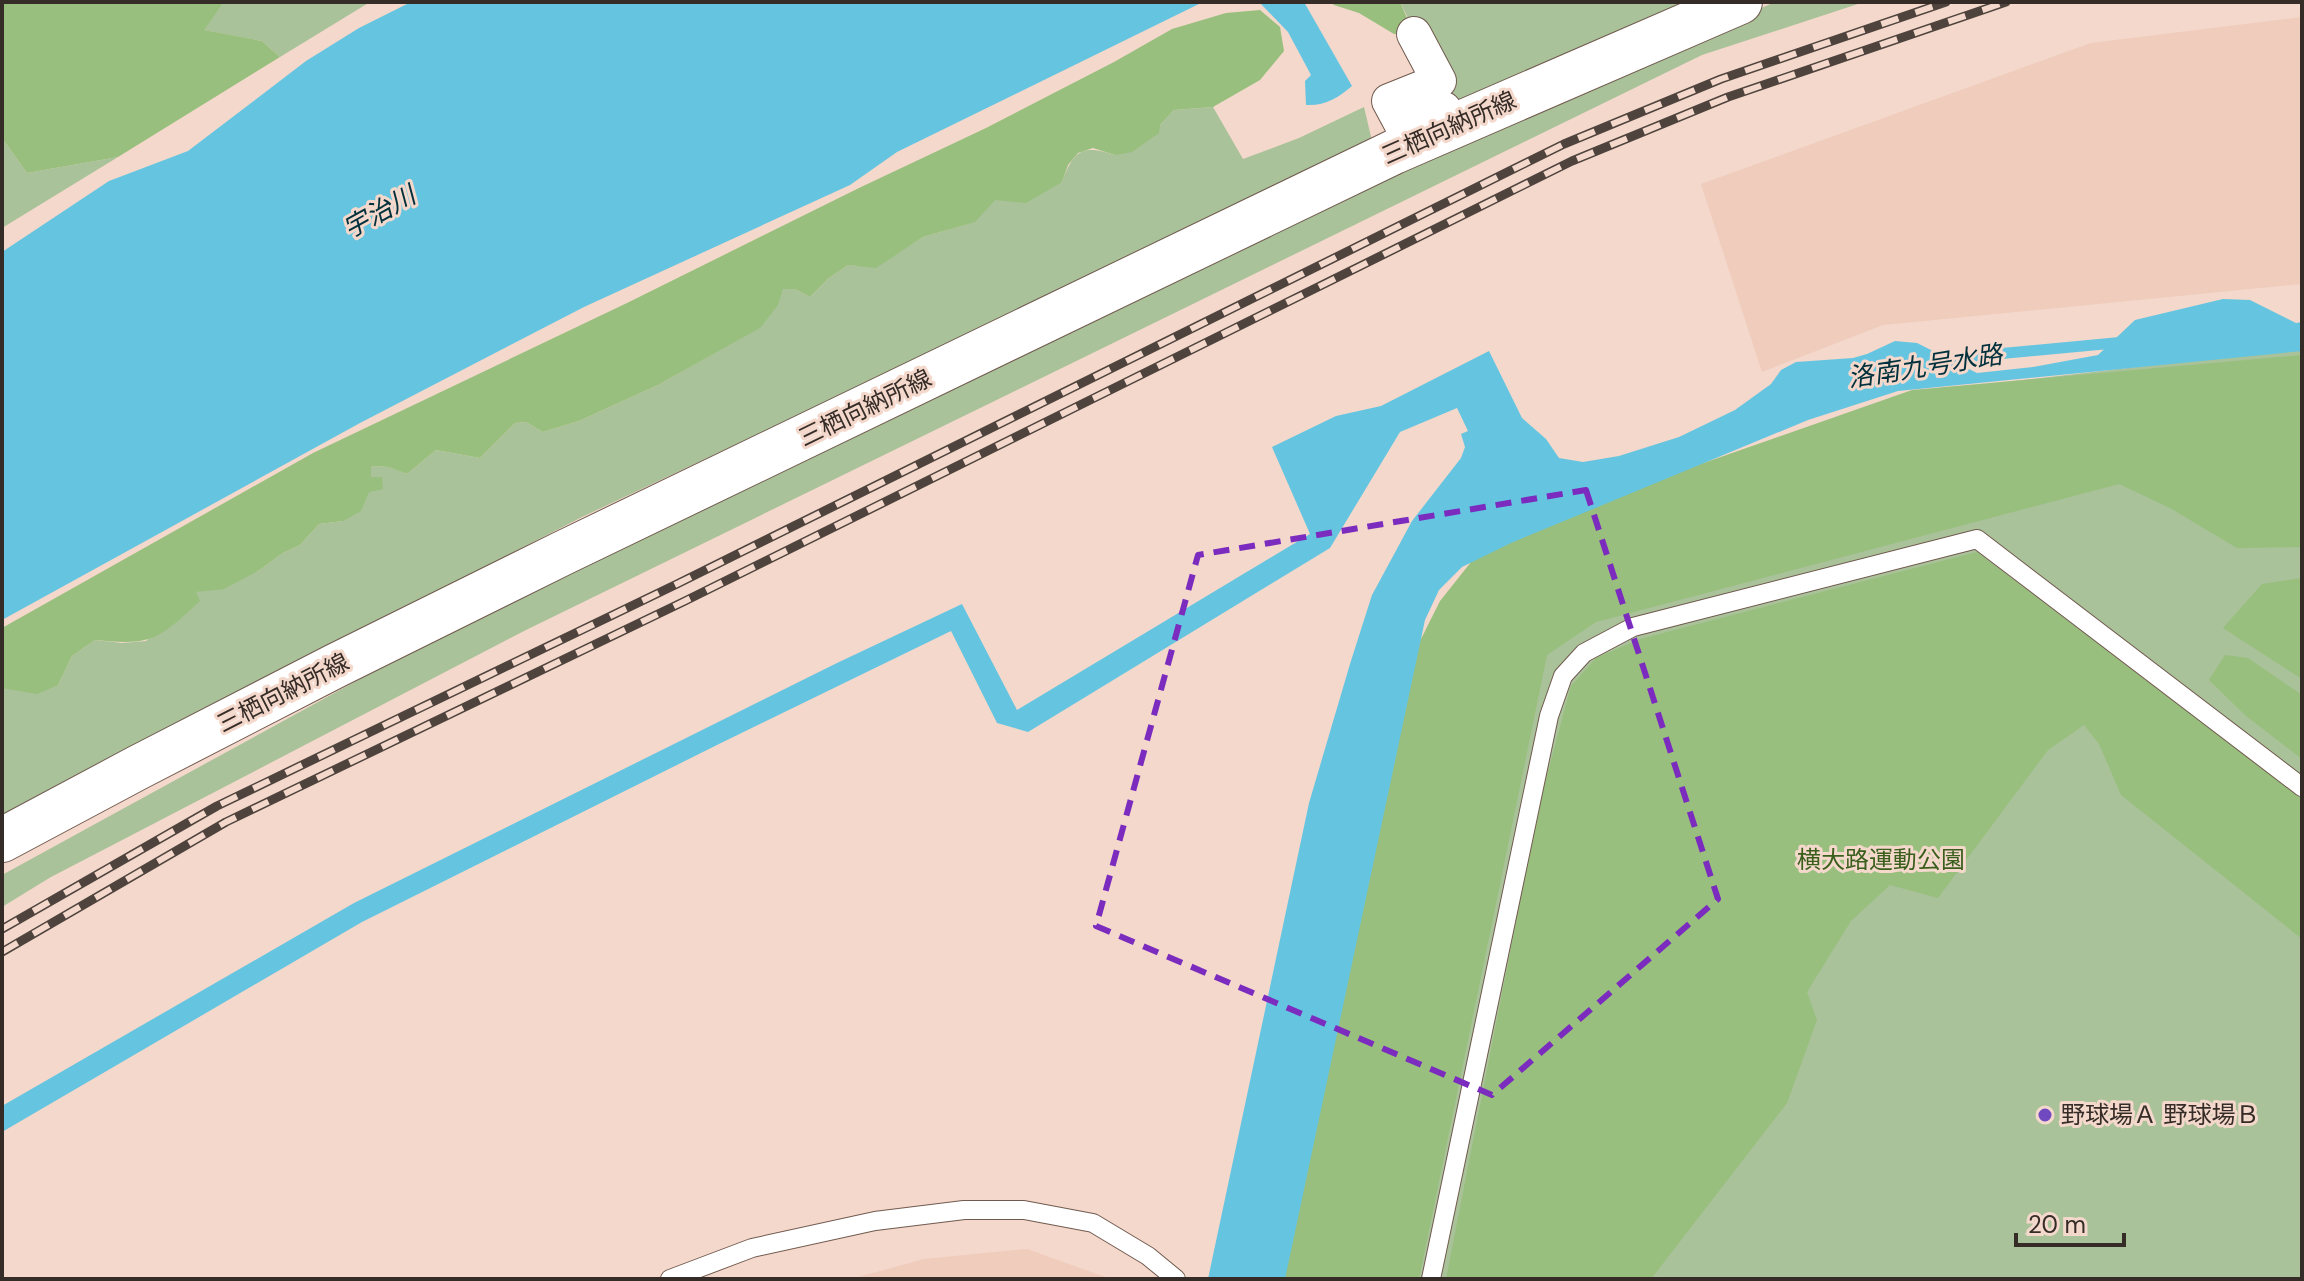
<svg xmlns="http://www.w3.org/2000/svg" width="2304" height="1281" viewBox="0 0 2304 1281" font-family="'DM Sans','Noto Sans JP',sans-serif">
	<rect width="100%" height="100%" fill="#f3d8cb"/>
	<!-- built -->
	<g fill="#efccbb">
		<polygon points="2302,17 2302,284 1883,325 1762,372 1701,184 2091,43"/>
		<polygon points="1027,1249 1111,1279 851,1279 924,1259"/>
	</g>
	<!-- green -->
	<g fill="#a9c299">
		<polygon points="224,2 370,2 280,57 262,41 203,30"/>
		<polygon points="1400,2 1698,2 1403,127 1439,81"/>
		<polygon points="1775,2 1864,2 1702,55 526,630 51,877 2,907 2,875 422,645 1458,141"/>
		<path d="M1213 107 1243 159 1299 138 1364 107 1373 145 1146 247 890 372 582 517 2 815V688L58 685 72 656 95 640 122 643 146 641 196 592 258 571 283 553 300 545 319 524 343 521 371 477 370 466 390 467 407 474 436 450 480 458 515 423 526 422 543 432 579 421 658 385 759 328 783 289H795L810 297 829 278 848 265 876 267 923 237 974 222 995 199 1062 182C1074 150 1082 144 1115 155L1160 125 1174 110Z"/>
		<polygon points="2,138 27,173 118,157 2,228"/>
		<polygon points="2302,348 2302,1279 1282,1279 1410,680 1972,386"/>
	</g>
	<!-- forest -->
	<g fill="#98bf7d">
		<polygon points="2,2 224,2 204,30 262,41 280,57 118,157 27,173 2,138"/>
		<polygon points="1330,2 1400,2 1414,34 1394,34 1359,13 1334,5"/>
		<path d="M1260 10 1280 27 1284 51 1260 80 1213 107 1174 110 1160 125 1159 133 1132 152 1115 155 1093 148 1078 153 1068 165 1062 182 1026 203 995 200 975 222 923 237 876 268 848 265 829 278 810 297 795 289H783L778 305 760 328 658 385 579 421 543 432 526 422 515 423 480 458 436 450 407 474 389 467 371 466V477H382L383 489 369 492 361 511 343 521 319 524 300 545 283 553 258 571 224 589 196 592 200 601C158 639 154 646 95 640L72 656 58 685 37 694 2 688V628L313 453 627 303 859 188 986 128 1114 62 1172 29 1226 13Z"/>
		<polygon points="2302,355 2302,547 2237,548 2170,508 2119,484 1596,622 1547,655 1419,1279 1282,1279 1419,643 1440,601 1483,547 1532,523 1912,390"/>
		<polygon points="1977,552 2302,799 2302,939 2121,795 2099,744 2084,725 2048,750 1938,898 1890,885 1851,921 1807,992 1817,1020 1787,1103 1651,1279 1446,1279 1539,805 1571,686 1596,658 1640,639"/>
		<polygon points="2302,578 2302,679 2223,628 2262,584"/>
		<polygon points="2225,655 2248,658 2302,695 2302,759 2246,716 2209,680"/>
	</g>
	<!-- water -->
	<g fill="#65c5e1">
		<polygon points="411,2 1203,2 897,152 850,185 584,307 360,423 2,620 2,252 109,181 188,151 306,61 359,28"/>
		<path d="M1232 2H1304L1352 86C1338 98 1325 106 1306 105L1305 81 1311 75 1288 32 1261 4Z"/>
		<polygon points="2223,299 2250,300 2296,323 2302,322 2302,351 1898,391 1808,420 1511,543 1462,567 1439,590 1425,620 1285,1279 1208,1279 1309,803 1350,664 1372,595 1412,521 1461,458 1465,447 1461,434 1468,431 1457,408 1400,432 1330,548 1028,732 997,723 951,631 721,743 362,922 2,1132 2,1106 354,903 837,663 962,604 1017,710 1310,534 1272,447 1336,416 1381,406 1489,351 1522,418 1546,439 1559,458 1583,462 1619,456 1679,437 1735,410 1771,384 1781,370 1796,362 1853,358 1867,354 1895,341 1917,343 1977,373 2033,367 2098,355 2135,320"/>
	</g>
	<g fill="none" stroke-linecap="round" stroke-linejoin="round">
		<!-- stream -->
		<polyline stroke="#65c5e1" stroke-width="11" points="1935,361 1975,356 2125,342"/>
		<!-- lane casing -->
		<g stroke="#715a4f" stroke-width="20">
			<g id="lane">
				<polyline points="670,1279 752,1248 875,1221 964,1210 1024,1210 1093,1223 1148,1256 1176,1279"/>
				<polyline points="1431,1279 1549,716 1563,676 1584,653 1633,627 1977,539 2302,787"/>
			</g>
		</g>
		<!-- street casing -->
		<g stroke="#715a4f" stroke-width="36">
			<polyline id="street" points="1414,34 1439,81 1389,101 1403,127 1444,109"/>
		</g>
		<!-- secondary casing -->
		<g stroke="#715a4f" stroke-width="46">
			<polyline id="secondary" points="2,840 137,768 335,666 563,553 1394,152 1740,2"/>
		</g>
		<!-- lane -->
		<use href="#lane" stroke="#fff" stroke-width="18"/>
		<!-- street -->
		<use href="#street" stroke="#fff" stroke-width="34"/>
		<!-- secondary -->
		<use href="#secondary" stroke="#fff" stroke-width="44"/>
		<!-- rail casing -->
		<g stroke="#4f433d" stroke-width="9">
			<g id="rail">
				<polyline points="2,929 217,806 677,584 1564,144 1721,79 1946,2"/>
				<polyline points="2,952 226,822 685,601 1572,161 1728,97 2006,2"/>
			</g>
		</g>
		<!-- rail -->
		<use href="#rail" stroke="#f3d8cb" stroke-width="6" stroke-dasharray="18" stroke-linecap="butt"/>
	</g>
	<!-- marked area -->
	<path fill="none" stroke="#7b2cbf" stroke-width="6" stroke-dasharray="16 10" stroke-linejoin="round" d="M1586 490 1718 899 1492 1095 1096 926 1198 555Z"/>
	<!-- markers -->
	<circle fill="#7048c0" stroke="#f3d8cb" stroke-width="3" cx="2045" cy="1115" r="8"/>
	<g text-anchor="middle" stroke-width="6" stroke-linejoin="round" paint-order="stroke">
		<!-- street labels -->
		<g font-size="24" fill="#362c27" stroke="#f3d8cb">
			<text transform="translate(1449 128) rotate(-24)" y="8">三栖向納所線</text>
			<text transform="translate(865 408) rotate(-26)" y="8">三栖向納所線</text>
			<text transform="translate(283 693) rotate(-27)" y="8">三栖向納所線</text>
		</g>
		<!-- park labels -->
		<g font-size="24" fill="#3a5e1c" stroke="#f3d8cb">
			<text x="1881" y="868">横大路運動公園</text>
		</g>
		<!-- poi labels -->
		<g font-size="24" fill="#362c27" stroke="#f3d8cb" text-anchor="start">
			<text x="2061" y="1123">野球場Ａ 野球場Ｂ</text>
		</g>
		<!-- water labels -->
		<g font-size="26" font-style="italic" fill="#00303c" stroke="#f3d8cb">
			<text transform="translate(379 212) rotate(-29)" y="9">宇治川</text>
			<text transform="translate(1925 366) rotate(-9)" y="9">洛南九号水路</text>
		</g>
	</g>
	<!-- border -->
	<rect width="2304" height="1281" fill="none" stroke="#362c27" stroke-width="8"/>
	<!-- scale -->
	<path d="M2016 1233v12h108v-12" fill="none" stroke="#362c27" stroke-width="4"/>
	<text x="2028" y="1233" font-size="24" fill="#362c27" stroke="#f3d8cb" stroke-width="6" paint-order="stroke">20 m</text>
</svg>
